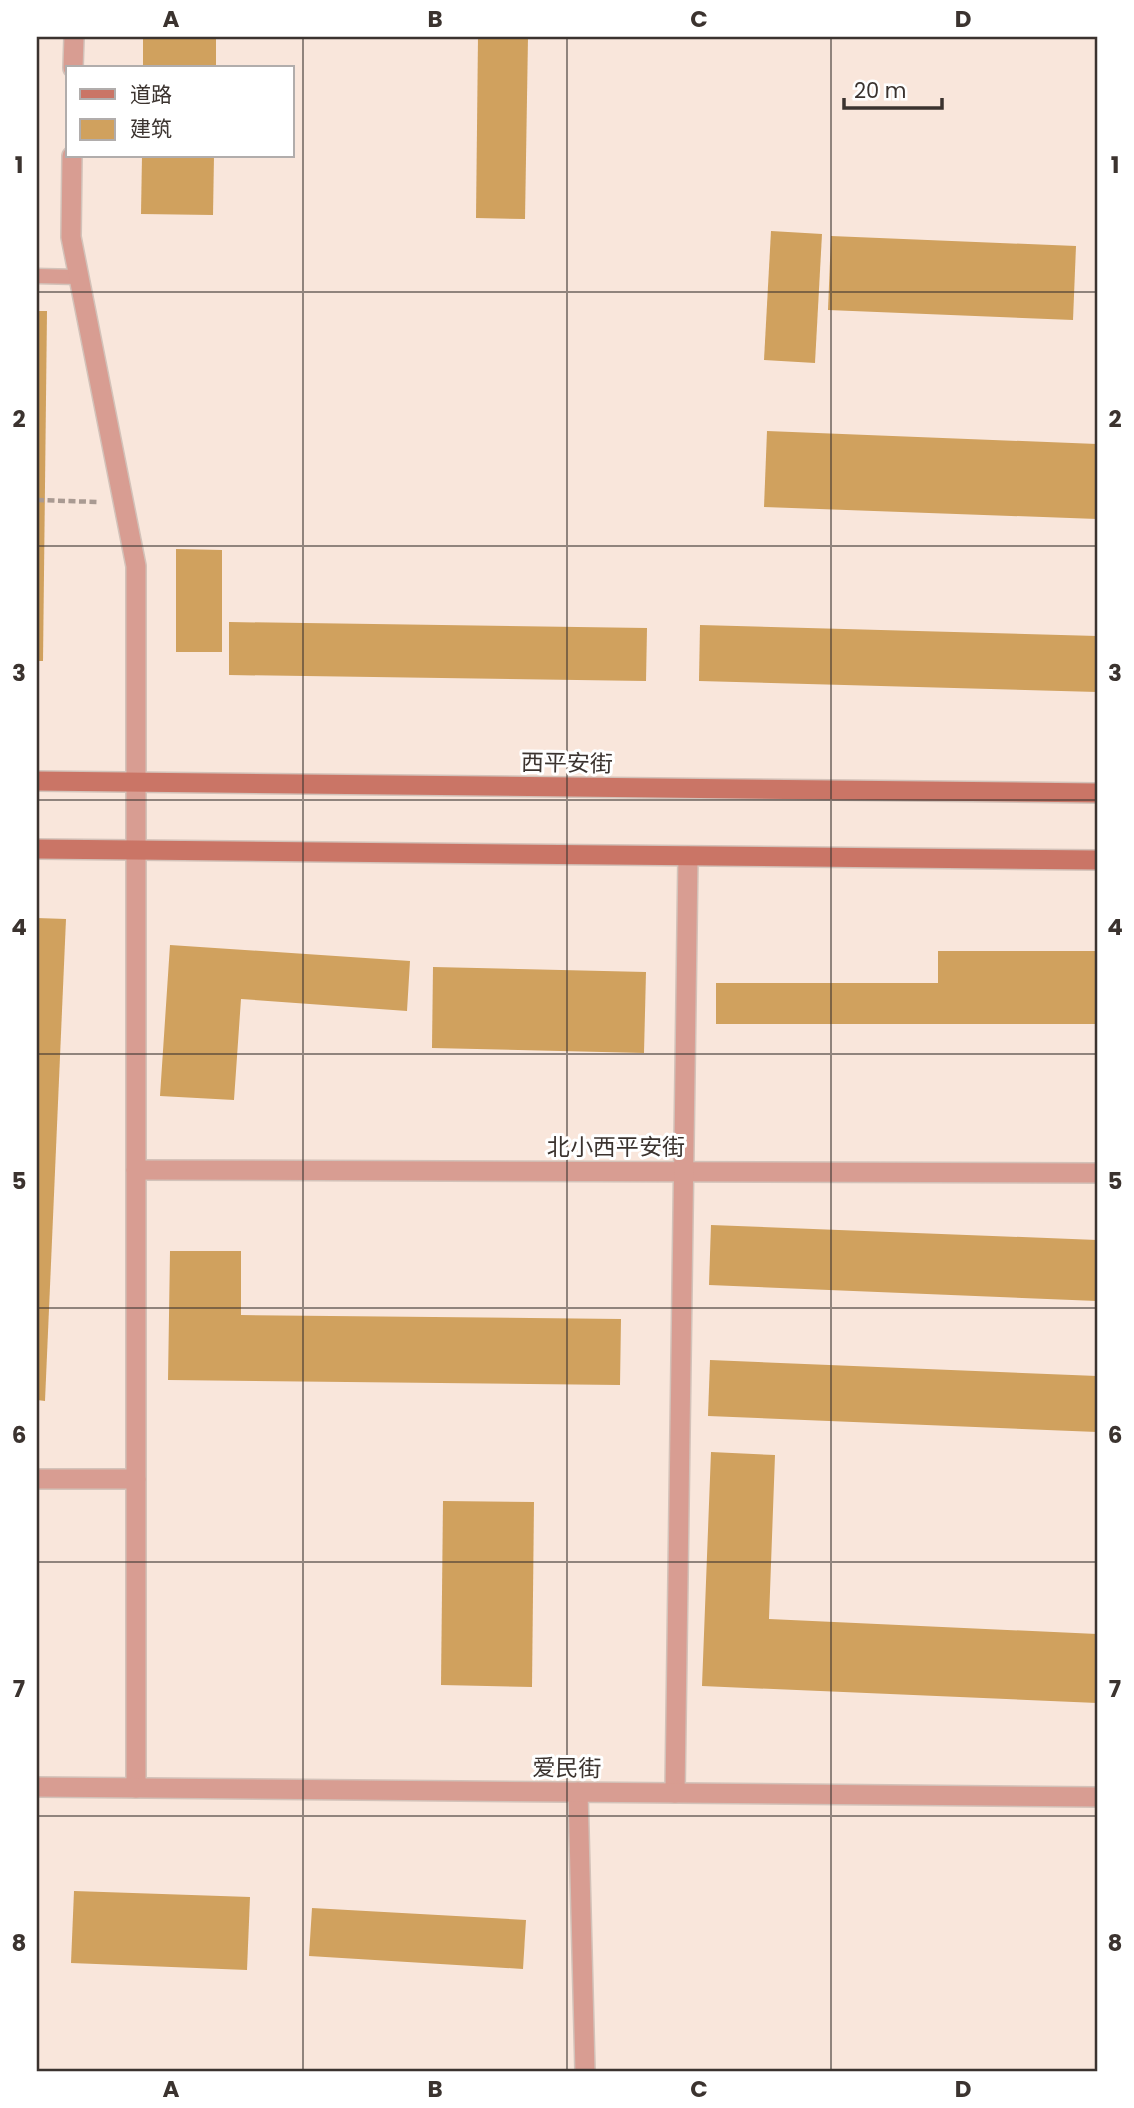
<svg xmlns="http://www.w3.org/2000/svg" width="1134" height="2108" viewBox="0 0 1134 2108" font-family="Poppins,'Noto Sans SC',sans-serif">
	<rect width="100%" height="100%" fill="#f9e6db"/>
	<!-- building -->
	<g fill="#d0a15e">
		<rect x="143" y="37" width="73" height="31"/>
		<polygon points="478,37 528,37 525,219 476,218"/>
		<polygon points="142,156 214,156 213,215 141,214"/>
		<polygon points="771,231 822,234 815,363 764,360"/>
		<polygon points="831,236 1076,246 1073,320 828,310"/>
		<polygon points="37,311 47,311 43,661 37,661"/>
		<polygon points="767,431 1097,444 1097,519 764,507"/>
		<polygon points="176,549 222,550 222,652 176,652"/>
		<polygon points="229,622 647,628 646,681 229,675"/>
		<polygon points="700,625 1097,636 1097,692 699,681"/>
		<polygon points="37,918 66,919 45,1401 37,1400"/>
		<polygon points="170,945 410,961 407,1011 241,999 234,1100 160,1096"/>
		<polygon points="938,951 1097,951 1097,1024 716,1024 716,983 938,983"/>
		<polygon points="433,967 646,972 644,1053 432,1048"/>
		<polygon points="711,1225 1097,1240 1097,1301 709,1285"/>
		<polygon points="170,1251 241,1251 241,1315 621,1319 620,1385 168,1380"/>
		<polygon points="710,1360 1097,1376 1097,1432 708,1416"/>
		<polygon points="711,1452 775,1455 769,1619 1097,1634 1097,1703 702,1686"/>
		<polygon points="443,1501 534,1502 532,1687 441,1685"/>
		<polygon points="74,1891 250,1897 247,1970 71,1963"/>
		<polygon points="312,1908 526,1920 523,1969 309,1956"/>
	</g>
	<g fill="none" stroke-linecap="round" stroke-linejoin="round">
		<!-- service casing -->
		<g stroke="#d3c2b9" stroke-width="17">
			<polyline id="service" points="37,276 79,277"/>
		</g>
		<!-- minor casing -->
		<g stroke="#d3c2b9" stroke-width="22">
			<g id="minor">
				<polyline points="136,1170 1097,1173"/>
				<polyline points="37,1479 136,1479"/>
				<polyline points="578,1792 585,2071"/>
				<polyline points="675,1793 688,856"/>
			</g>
		</g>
		<!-- tertiary casing -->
		<g stroke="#d3c2b9" stroke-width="22">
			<g id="tertiary">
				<polyline points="73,68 74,37"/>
				<polyline points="72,156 71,237 136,566 136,1788"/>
				<polyline points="37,1787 1097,1797"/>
			</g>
		</g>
		<!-- secondary casing -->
		<g stroke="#d3c2b9" stroke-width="22">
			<g id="secondary">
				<polyline points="37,781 1097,793"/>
				<polyline points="37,849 1097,860"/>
			</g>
		</g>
		<!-- path -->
		<polyline stroke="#a99a92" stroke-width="4.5" stroke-dasharray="7 3.5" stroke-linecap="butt" points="37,500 98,502"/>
		<!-- service -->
		<use href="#service" stroke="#d89d92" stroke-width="14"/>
		<!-- minor -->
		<use href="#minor" stroke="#d89d92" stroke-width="19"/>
		<!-- tertiary -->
		<use href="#tertiary" stroke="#d89d92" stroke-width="19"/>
		<!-- secondary -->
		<use href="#secondary" stroke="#ca7566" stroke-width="19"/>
	</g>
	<!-- grid -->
	<path fill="none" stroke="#3b332f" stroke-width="2" stroke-opacity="0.55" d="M303 37V2071M567 37V2071M831 37V2071M37 292H1097M37 546H1097M37 800H1097M37 1054H1097M37 1308H1097M37 1562H1097M37 1816H1097"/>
	<g text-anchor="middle" stroke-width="6" stroke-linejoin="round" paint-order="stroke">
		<!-- street labels -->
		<g font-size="23" fill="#3b332f" stroke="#fff">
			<text transform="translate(567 763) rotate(1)" y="8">西平安街</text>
			<text x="616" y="1155">北小西平安街</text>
			<text transform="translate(567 1768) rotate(1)" y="8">爱民街</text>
		</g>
	</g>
	<!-- border -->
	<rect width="1134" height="2108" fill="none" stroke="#ffffff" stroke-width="77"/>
	<!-- legend -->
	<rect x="66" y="66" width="228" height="91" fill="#ffffff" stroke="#b1adac" stroke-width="2"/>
	<rect x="80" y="89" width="35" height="10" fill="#ca7566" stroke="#b1adac" stroke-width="2"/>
	<text x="130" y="102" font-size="21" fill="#3b332f">道路</text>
	<rect x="80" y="119" width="35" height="21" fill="#d0a15e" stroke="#b1adac" stroke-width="2"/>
	<text x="130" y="136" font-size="21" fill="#3b332f">建筑</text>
	<!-- scale -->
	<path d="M844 98v10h98v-10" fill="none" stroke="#3b332f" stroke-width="3.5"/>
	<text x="854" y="98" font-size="21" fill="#3b332f" stroke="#ffffff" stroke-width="5" paint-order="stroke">20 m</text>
	<rect x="38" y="38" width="1058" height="2032" fill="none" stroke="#3b332f" stroke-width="2.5"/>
	<g font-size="23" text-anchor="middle" font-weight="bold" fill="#3b332f">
		<text x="171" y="27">A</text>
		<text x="435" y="27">B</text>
		<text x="699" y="27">C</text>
		<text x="963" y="27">D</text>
		<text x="19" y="173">1</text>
		<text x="1115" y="173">1</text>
		<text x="19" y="427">2</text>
		<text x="1115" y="427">2</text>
		<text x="19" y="681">3</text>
		<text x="1115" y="681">3</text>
		<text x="19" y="935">4</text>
		<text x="1115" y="935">4</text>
		<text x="19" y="1189">5</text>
		<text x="1115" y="1189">5</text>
		<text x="19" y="1443">6</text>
		<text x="1115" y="1443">6</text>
		<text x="19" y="1697">7</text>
		<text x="1115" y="1697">7</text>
		<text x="19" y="1951">8</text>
		<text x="1115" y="1951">8</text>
		<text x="171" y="2097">A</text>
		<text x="435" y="2097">B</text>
		<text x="699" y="2097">C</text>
		<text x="963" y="2097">D</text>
	</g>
</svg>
